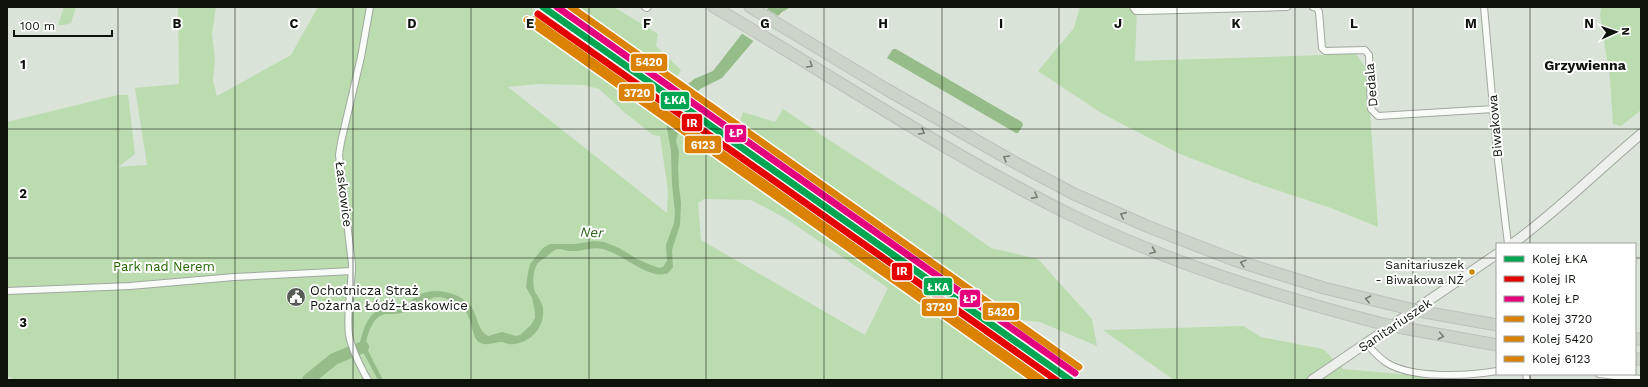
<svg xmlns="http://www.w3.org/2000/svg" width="1648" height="387" font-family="'Work Sans',sans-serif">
<rect width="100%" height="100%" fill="#dae3d7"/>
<path fill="#badcaf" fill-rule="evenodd" d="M 64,7 L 76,7 L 71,23 L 64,25 L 58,25 Z
M 178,7 L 216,7 L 212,34 L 215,60 L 213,81 L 217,96 L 291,55 L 318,7 L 530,7 L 671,105 L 1051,380 L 10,380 L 12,377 L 7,377 L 7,122 L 118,95 L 128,95 L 135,154 L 118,167 L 147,165 L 135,88 L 179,84 ZM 538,84 L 584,85 L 599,89 L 623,111 L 653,135 L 660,136 L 668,191 L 667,213 L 508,87 ZM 704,199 L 751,200 L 785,218 L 888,288 L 865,335 L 701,240 L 698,203 Z
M 552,7 L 614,7 L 658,34 L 656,46 L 681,70 L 671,89 Z
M 1080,7 L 1137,7 L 1135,61 L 1356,54 L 1367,69 L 1378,227 L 1331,208 L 1253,182 L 1180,154 L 1103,114 L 1038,71 L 1074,28 Z
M 1601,7 L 1641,7 L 1641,110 L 1621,126 L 1613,124 L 1610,79 L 1600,15 Z
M 783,109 L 829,140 L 936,209 L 991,248 L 1038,259 L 1092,319 L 1097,346 L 1040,322 L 1000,318 L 847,208 L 755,147 L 737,132 L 743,112 L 775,122 Z
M 1243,326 L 1261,337 L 1323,349 L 1343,369 L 1410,375 L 1437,380 L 1174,380 L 1103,330 Z"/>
<path fill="#95bc89" d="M 769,7 L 791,7 L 782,12 L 756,38 L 722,78 L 700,89 L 688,104 L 683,115 L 676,141 L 679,152 L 678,167 L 679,187 L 681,203 L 680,225 L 672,250 L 673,267 L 668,273 C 650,281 623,254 603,249 C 592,246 581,252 570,251 C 566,251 562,249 558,249 C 553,250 550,254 546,257 C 543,259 540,261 538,263 C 533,269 532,284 535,292 C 538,297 542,302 543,308 C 545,326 532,342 514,344 C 510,345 506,343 502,342 C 495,342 486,347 479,342 C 470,336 474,315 460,306 C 433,288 428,302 405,312 C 399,314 393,314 387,314 C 373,315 368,332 366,344 L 366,347 L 383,380 L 378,380 L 364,354 L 360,350 L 355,352 L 354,347 L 360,343 C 364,327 367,315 383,307 C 388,307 392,309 398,308 C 406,305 412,299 419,295 C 434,287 457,292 469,304 C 478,313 476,329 488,336 L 502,332 L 516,336 L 520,335 L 531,325 L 535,318 L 535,312 L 532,298 L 526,287 L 528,272 L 530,264 L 543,248 L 550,244 L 575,244 L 594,241 L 604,242 L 619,248 L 637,259 L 651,265 L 659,268 L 663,267 L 667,261 L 666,245 L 674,223 L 675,212 L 672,184 L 671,151 L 666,123 L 667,117 L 681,93 L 688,84 L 694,79 L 713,71 L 741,35 Z
M 893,49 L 896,49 L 1022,122 L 1023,125 L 1018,133 L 1016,133 L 887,58 Z"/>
<path fill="#dae3d7" d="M 765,8 L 780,17 L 755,42 L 741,33 Z
M 676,97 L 689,106 L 685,115 L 671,105 Z"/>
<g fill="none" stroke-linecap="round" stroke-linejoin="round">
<path stroke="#95bc89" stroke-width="12" d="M 308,380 L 334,359 L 363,347"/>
<defs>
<path id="street" d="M 645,7 L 647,8 L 648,7
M 1133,7 L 1136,11 L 1143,11 L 1287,7
M 1313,7 L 1317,8 L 1319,12 L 1322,48 L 1325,51 L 1365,50 L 1369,55 L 1371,109 L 1378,116 L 1494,109
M 1484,7 L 1497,152 L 1508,244
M 7,291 L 130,286 L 234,277 L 352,271
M 1367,344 C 1373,351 1379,358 1387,363 C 1413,379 1468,376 1497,371
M 1526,374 L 1527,380
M 1599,374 L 1641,379
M 368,380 C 360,366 352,350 349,335 C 346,311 352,287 352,264 L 339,155 L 341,142 L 361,57 L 370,7"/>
<path id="secondary" d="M 1512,244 C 1558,211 1598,170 1641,134
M 1312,380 L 1497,254"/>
<path id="highway" d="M 714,7 C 832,76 946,153 1069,214 C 1169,263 1276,296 1383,324
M 750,7 L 886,89 L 1012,161 L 1074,194 L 1149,227 L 1234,260 L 1324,288 L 1406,308
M 1424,312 L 1497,325
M 1403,328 L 1497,345
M 1635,339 L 1641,339
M 1635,359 L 1641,359"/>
</defs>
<use href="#street" stroke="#a1a89f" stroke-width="8"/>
<use href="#secondary" stroke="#a1a89f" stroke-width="11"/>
<use href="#highway" stroke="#bdc1bc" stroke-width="13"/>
<use href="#street" stroke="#f9fbf9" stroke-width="6"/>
<use href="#secondary" stroke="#ecefeb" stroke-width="9"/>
<use href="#highway" stroke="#ccd4c9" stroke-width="11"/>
<defs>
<path id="highway-bridge" d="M 1406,308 L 1424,312
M 1383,324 L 1403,328"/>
</defs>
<use href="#highway-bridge" stroke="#bdc1bc" stroke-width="13" stroke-linecap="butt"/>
<use href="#highway-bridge" stroke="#ccd4c9" stroke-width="11"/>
<defs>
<path id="rail-1" d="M 543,7 L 1070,380"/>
<path id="rail-2" d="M 538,14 L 1056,380"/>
<path id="rail-3" d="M 557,7 L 1075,373"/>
<path id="rail-4" d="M 534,20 L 1042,380"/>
<path id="rail-5" d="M 571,7 L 1079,367"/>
<path id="rail-6" d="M 527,20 L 1035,380"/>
</defs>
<use href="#rail-1" stroke="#fff" stroke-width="10"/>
<use href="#rail-2" stroke="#fff" stroke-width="10"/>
<use href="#rail-3" stroke="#fff" stroke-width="10"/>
<use href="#rail-4" stroke="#fff" stroke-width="10"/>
<use href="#rail-5" stroke="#fff" stroke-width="10"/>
<use href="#rail-6" stroke="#fff" stroke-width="10"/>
<use href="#rail-1" stroke="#00a651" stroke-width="7"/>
<use href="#rail-2" stroke="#e50000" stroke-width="7"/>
<use href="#rail-3" stroke="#e5007d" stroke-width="7"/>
<use href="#rail-4" stroke="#db8202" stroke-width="7"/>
<use href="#rail-5" stroke="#db8202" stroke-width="7"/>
<use href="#rail-6" stroke="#db8202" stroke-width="7"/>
</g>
<defs><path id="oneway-chevron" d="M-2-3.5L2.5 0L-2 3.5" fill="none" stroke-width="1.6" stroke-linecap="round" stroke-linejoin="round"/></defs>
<g stroke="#767e74">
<use href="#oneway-chevron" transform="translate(810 65) rotate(31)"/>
<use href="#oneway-chevron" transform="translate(922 132) rotate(31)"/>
<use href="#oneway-chevron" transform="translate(1006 158) rotate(-150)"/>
<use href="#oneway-chevron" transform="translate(1035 196) rotate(28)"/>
<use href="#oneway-chevron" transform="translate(1123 215) rotate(-156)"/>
<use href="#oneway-chevron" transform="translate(1153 251) rotate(22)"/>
<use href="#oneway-chevron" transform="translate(1243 263) rotate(-163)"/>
<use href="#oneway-chevron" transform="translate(1368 299) rotate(-167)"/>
<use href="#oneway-chevron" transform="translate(1441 336) rotate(11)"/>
</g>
<path fill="none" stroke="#0e140c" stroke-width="1" stroke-opacity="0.55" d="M 118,7 L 118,380M 235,7 L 235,380M 353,7 L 353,380M 471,7 L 471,380M 589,7 L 589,380M 706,7 L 706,380M 824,7 L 824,380M 942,7 L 942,380M 1059,7 L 1059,380M 1177,7 L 1177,380M 1295,7 L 1295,380M 1413,7 L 1413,380M 1530,7 L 1530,244M 7,129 L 1641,129M 7,258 L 1497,258M 1635,258 L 1641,258M 1530,374 L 1530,380"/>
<defs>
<symbol id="civic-disc" viewBox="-11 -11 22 22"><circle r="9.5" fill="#555c53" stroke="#fff"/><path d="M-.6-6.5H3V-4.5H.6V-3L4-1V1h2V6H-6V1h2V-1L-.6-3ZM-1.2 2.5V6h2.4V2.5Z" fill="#fff"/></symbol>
</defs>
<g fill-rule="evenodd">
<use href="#civic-disc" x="285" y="286" width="22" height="22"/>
</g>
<circle fill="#c88902" stroke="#fff" stroke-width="1.5" cx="1472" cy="272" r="3.5"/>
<g text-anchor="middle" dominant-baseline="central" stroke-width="4" stroke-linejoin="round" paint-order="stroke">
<g font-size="12" fill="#0e140c" stroke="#fff" text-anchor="end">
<text x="1464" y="265">Sanitariuszek<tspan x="1464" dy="15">- Biwakowa NŻ</tspan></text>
</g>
<g font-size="13" fill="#0e140c" stroke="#fff">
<text transform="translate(1371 85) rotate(-95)">Dedala</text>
<text transform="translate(1495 126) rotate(-95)">Biwakowa</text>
<text transform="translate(344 194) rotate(83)">Łaskowice</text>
<text transform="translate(1395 325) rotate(-34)">Sanitariuszek</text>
</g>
<g font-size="13" fill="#236701" stroke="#fff">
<text x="164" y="266">Park nad Nerem</text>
</g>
<g font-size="13" fill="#0e140c" stroke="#fff" text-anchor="start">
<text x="310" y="290">Ochotnicza Straż<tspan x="310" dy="15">Pożarna Łódź-Łaskowice</tspan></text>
</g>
<g font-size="14" font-weight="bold" fill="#0e140c" stroke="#fff">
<text x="1585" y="65">Grzywienna</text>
</g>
<g font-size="14" font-style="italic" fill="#2d601c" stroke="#fff">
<text transform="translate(592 232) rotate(3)">Ner</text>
</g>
</g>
<g font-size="13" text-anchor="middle" font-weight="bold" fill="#0e140c" stroke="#fff" stroke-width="4" stroke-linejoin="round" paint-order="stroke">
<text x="177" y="28">B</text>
<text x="294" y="28">C</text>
<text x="412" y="28">D</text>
<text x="530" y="28">E</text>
<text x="647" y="28">F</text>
<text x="765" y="28">G</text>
<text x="883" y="28">H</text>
<text x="1001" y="28">I</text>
<text x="1118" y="28">J</text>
<text x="1236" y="28">K</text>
<text x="1354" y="28">L</text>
<text x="1471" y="28">M</text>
<text x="1589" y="28">N</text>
<text x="23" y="69">1</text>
<text x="23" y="198">2</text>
<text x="23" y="327">3</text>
</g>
<g stroke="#fff" stroke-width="1.5">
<rect x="630" y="53" width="38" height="19" rx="4" fill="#db8202"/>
<rect x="618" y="83" width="37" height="19" rx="4" fill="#db8202"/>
<rect x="660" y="91" width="30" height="19" rx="4" fill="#00a651"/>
<rect x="681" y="113" width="22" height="19" rx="4" fill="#e50000"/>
<rect x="724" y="124" width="23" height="19" rx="4" fill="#e5007d"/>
<rect x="684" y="135" width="38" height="19" rx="4" fill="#db8202"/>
<rect x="891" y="262" width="22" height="19" rx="4" fill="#e50000"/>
<rect x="923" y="277" width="30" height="19" rx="4" fill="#00a651"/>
<rect x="959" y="289" width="22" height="19" rx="4" fill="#e5007d"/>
<rect x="921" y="298" width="37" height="19" rx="4" fill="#db8202"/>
<rect x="982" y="302" width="38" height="19" rx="4" fill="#db8202"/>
</g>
<g font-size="11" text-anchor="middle" font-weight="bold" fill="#fff">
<text x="649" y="66">5420</text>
<text x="637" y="97">3720</text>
<text x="675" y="104">ŁKA</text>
<text x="692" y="127">IR</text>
<text x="736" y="137">ŁP</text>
<text x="703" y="149">6123</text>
<text x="902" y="275">IR</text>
<text x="938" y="291">ŁKA</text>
<text x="970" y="303">ŁP</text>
<text x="939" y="311">3720</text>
<text x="1001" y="316">5420</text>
</g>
<rect width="1648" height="387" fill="none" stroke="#0e140c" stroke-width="16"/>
<rect x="1496" y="243" width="140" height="132" fill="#ffffff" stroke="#9fa19e"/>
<rect x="1504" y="256" width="20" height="6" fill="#00a651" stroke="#9fa19e"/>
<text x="1532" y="263" font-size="12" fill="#0e140c">Kolej ŁKA</text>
<rect x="1504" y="276" width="20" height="6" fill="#e50000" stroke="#9fa19e"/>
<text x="1532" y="283" font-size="12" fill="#0e140c">Kolej IR</text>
<rect x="1504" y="296" width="20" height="6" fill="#e5007d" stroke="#9fa19e"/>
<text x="1532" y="303" font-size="12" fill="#0e140c">Kolej ŁP</text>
<rect x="1504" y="316" width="20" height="6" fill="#db8202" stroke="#9fa19e"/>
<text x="1532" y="323" font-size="12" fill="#0e140c">Kolej 3720</text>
<rect x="1504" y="336" width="20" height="6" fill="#db8202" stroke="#9fa19e"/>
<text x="1532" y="343" font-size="12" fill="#0e140c">Kolej 5420</text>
<rect x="1504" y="356" width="20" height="6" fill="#db8202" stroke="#9fa19e"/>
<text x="1532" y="363" font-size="12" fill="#0e140c">Kolej 6123</text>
<g transform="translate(1616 32) rotate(87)" stroke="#ffffff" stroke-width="3" paint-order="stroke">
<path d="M0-3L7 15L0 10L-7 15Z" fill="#0e140c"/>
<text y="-6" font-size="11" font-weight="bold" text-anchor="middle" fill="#0e140c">N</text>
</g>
<path d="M14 30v6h98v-6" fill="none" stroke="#0e140c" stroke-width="2"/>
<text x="20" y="30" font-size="12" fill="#0e140c" stroke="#ffffff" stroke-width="3" paint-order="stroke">100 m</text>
</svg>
